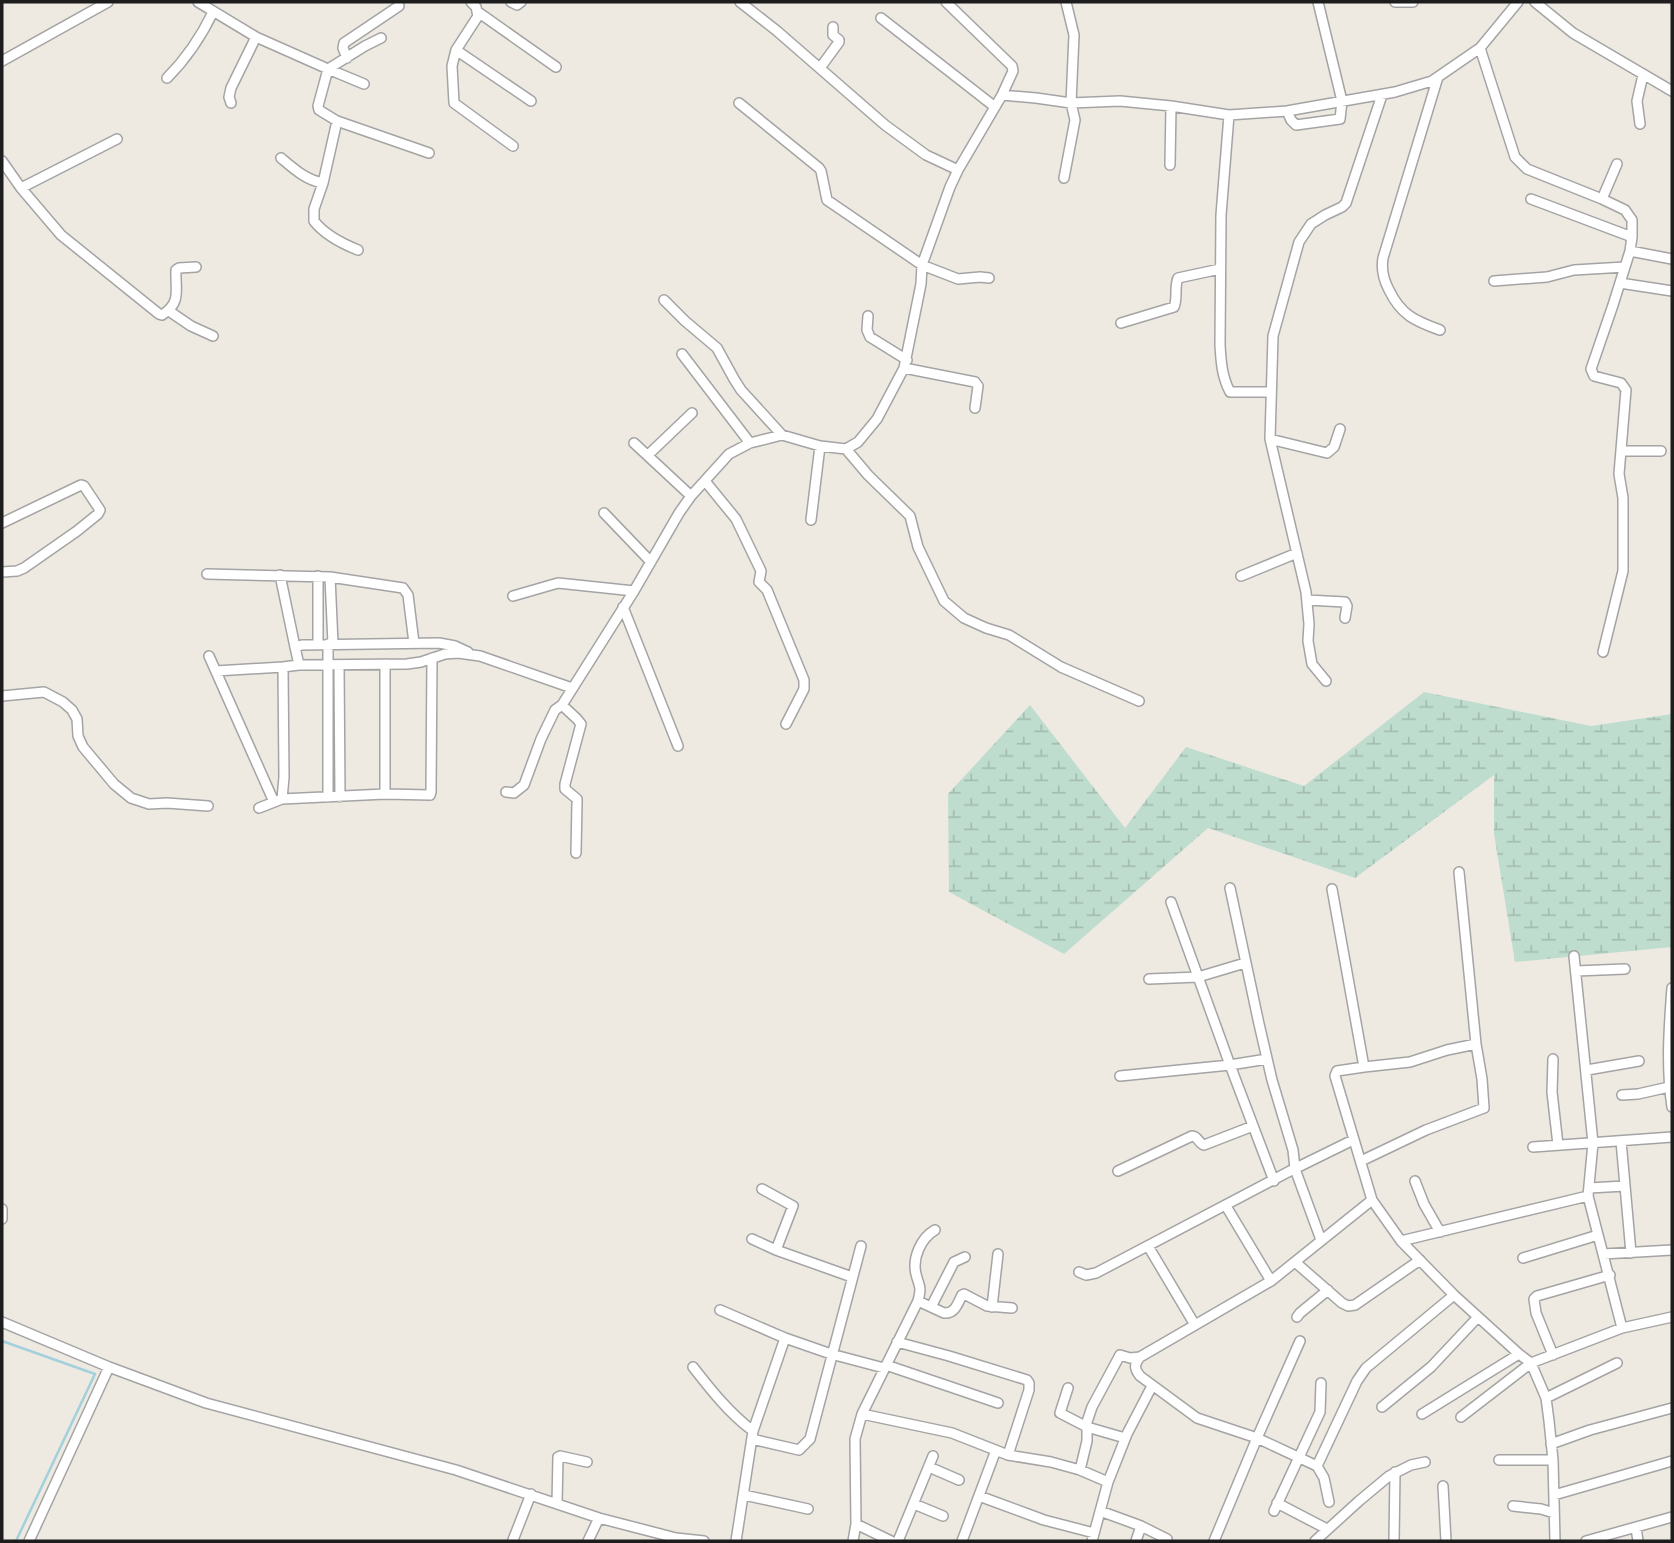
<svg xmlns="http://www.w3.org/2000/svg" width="1674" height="1543" font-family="'Public Sans',sans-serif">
<defs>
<pattern id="wetland-marsh" width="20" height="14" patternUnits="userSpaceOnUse" patternTransform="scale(1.75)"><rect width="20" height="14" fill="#bfddcf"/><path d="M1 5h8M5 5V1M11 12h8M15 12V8" fill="none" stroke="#a4bdb1"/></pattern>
</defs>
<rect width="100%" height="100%" fill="#eeeae2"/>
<path fill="url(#wetland-marsh)" d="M 1424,692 L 1591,726 L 1672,714 L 1672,947 L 1515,962 L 1494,834 L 1494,775 L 1355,878 L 1208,828 L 1064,954 L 949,892 L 948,794 L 1030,705 L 1125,828 L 1186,747 L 1304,786 Z"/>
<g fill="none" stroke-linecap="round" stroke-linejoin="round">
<path stroke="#a2d0dd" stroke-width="2.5" d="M 2,1341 L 95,1374 L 16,1541"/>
<defs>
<path id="minor" d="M 198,2 L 256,37 L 328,69 L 365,46 L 381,38
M 471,2 L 476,7 L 478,16 L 456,50 L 452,66 L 454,103 L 513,146
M 511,2 L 517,5 L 521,2
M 740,2 L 777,31 L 885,125 L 926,155 L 958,170
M 1395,2 L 1413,2
M 1535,2 L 1573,33 L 1672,91
M 478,12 L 556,67
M 881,18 L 995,107
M 1480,48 L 1515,157 L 1527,169 L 1602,199 L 1625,210 L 1632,220 L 1632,237 L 1630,251 L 1613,305 L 1591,369 L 1594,376 L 1621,383 L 1626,390 L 1619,474 L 1623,498 L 1623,571 L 1603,652
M 456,50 L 531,101
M 347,58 L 343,48 L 344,43 L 399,6
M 2,61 L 108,2
M 820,68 L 839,42 L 839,40 L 833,35 L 833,27
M 1438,77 L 1383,258 C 1381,270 1383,279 1389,290 C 1401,315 1415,321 1440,330
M 167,78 C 187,58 201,37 213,12
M 364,84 L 328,69 L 318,106 L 319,110 L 337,121 L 429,153
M 1002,95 L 1036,98 L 1071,103 L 1120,101 L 1171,106 L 1229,115 L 1287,111 L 1395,92 L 1432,81 L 1480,48 L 1518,2
M 231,103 L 229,97 L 231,88 L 256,37
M 739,103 L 819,168 L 821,171 L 827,200 L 922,265 L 958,279 L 980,277 L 989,278
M 1287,111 L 1291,120 L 1296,125 L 1340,119 L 1342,101 L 1318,2
M 1229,115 L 1221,215 L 1220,345 C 1221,362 1222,377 1230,392 L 1271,392
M 1640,124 L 1637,101 L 1643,75
M 281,158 C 294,169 306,180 323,183 L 337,121
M 2,161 L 21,188 L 61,235 L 159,314 L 162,315 C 182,303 175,289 176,270 L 179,268 L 196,267
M 1170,165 L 1171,106
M 1064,178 L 1075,120 L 1071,103 L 1074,35 L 1066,2
M 323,183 L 314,209 L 314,221 C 324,234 343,244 358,250
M 21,188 L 117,139
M 1531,199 L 1632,237
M 1602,199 L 1617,164
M 1630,251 L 1672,259
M 1494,281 L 1547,277 L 1574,270 L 1625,267
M 1620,283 L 1672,291
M 664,300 L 685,321 L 717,348 L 734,379 L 741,390 L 782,435
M 169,311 L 191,326 L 213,336
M 868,316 L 867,330 L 870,337 L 907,360
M 1121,323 L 1174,307 C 1178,298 1174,287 1178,278 L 1220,269
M 682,354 L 750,443
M 904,368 L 975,382 L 978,386 L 975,408
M 1270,439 L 1327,453 L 1334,447 L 1340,429
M 634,443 L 691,496
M 846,449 L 868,475 L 910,516 L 918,547 L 944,601 L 964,618 L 986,628 L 1009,635 L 1061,667 L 1139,701
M 1621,451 L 1661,451
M 648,455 L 692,413
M 705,481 L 736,519 L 761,571 L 759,582 L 767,590 L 804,680 L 804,689 L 786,724
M 604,513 L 651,562
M 811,520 L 820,446
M 2,523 L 81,485 L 84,486 L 100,510 L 98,514 L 77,531 L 24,568 L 17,571 L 2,572
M 207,574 L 330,577 L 403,588 L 408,595 L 414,643
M 280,575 L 295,647
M 318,576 L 318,644
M 1241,576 L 1297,553
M 330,577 L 333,644
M 513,596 L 558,583 L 634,591
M 1307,600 L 1345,602 L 1347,606 L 1345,618
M 623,607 L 678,746
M 209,656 L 274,802
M 385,664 L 385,794
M 299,665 L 295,647 L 302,645 L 439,643 L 455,646 L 468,652
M 339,665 L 340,797
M 216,671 L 283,667
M 1326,681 L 1312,664 L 1308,641 L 1309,624 L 1306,592 L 1270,439 L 1273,336 L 1299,242 L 1311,224 L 1325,215 L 1342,207 L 1346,203 L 1382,95
M 2,696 L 44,692 L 63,702 L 72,710 L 77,719 L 78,736 L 83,747 L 114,784 L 131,798 L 149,804 L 167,803 L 208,806
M 562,705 L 577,719 L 581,724 L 565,784 L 565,789 L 577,799 L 577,802 L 576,853
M 506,792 L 514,793 L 524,785 L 541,739 L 555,710 L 562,705 L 634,591 L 679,513 L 691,496 L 729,454 L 750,443 L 782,435 L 820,446 L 846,449 L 858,442 L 877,419 L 904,368 L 921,284 L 922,265 L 950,187 L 958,170 L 1002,95 L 1013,71 L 1012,66 L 946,2
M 328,797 L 328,644
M 282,799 L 385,794 L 430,795 L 431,792 L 432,658
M 259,808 L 282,799 L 284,777 L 283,667 L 299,665 L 407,664 L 421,662 L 445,654 L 458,653 L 480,656 L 572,688
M 1230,888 L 1259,1024 L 1272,1080 L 1293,1150 L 1295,1169 L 1321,1240
M 1332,889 L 1364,1067
M 1171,902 L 1230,1065 L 1274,1181
M 1574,956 L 1593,1143 L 1588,1196
M 1576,971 L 1625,969
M 1149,979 L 1198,977 L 1245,963
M 1672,988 C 1669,1027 1666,1067 1672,1107
M 1476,1044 L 1447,1050 L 1410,1062 L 1364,1067 L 1337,1071 L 1335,1076 L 1372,1200 L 1401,1241 L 1454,1295 L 1519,1354 L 1531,1363 L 1546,1398 L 1549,1421 L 1553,1460 L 1555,1541
M 1553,1059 L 1552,1092 L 1558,1145
M 1587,1070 L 1639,1061
M 1120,1076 L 1230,1065 L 1267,1059
M 1622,1095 L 1638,1094 L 1669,1087
M 1621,1141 L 1631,1253
M 1533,1147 L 1672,1137
M 1361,1161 L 1426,1130 L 1484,1108 L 1482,1079 L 1476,1044 L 1459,872
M 1118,1171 L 1192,1136 C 1198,1136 1199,1144 1204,1145 L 1253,1126
M 1415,1181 L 1424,1204 L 1440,1232
M 1589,1188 L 1625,1186
M 762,1189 L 793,1206 L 776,1250
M 1226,1206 L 1271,1281
M 2,1209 L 2,1219
M 752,1239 L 776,1250 L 852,1277
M 1401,1241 L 1588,1196 L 1622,1328
M 1148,1246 L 1195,1325
M 1603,1254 L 1672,1250
M 1523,1258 L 1598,1235
M 1295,1262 L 1342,1303 L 1348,1306 L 1355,1305 L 1420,1260
M 1079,1272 L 1086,1275 L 1096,1273 L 1290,1171 L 1353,1140
M 918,1301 L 944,1313 C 955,1314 958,1303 962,1295 L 964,1294 L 987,1306 L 1012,1308
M 931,1307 L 954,1262 L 965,1257
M 992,1307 L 998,1254
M 720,1310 L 785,1338 L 831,1354 L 884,1368
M 1297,1317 L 1300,1313 L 1328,1290
M 2,1322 L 109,1367 L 206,1403 L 456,1470 L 599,1518 L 676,1538 L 704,1541
M 897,1342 L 949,1356 L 1027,1380 L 1029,1383 L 1029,1390 L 1008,1455
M 1553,1355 L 1536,1313 L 1534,1299 L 1537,1296 L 1610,1275
M 1140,1357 C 1134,1365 1134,1368 1140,1376 L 1197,1418 L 1257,1438 L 1317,1466 L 1324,1478 L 1329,1502
M 886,1365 L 998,1403
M 693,1367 C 711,1390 729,1413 753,1431
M 1068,1388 L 1060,1413 L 1087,1427 L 1125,1438
M 1546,1398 L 1617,1363
M 1382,1407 L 1431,1367 L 1478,1317
M 862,1414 L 952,1433 L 1008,1455 L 1051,1462 L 1080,1470 L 1108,1482
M 1422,1414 L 1519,1354
M 1461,1417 L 1531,1363 L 1622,1328 L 1672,1317
M 752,1439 L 799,1450 L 810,1439 L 861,1246
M 1551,1444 L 1590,1430 L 1672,1408
M 1499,1460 L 1553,1460
M 1317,1466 L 1357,1381 L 1366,1368 L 1454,1295
M 929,1467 L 959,1480
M 1080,1470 L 1087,1441 L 1087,1422 L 1092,1407 L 1120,1355 L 1130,1358 L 1140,1357 L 1271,1281 L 1372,1200
M 1443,1486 L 1446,1541
M 744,1495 L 808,1509
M 1554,1495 L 1672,1461
M 979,1496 L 1044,1520 L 1094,1533
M 557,1503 L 558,1457 L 560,1456 L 587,1462
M 1277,1503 L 1327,1529
M 914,1504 L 943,1516
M 1513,1506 L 1541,1509 L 1554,1513
M 1100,1511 L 1141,1526 L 1136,1541
M 1274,1511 L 1320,1412 L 1321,1383
M 856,1524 L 891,1541
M 1141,1526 L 1167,1539
M 1636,1528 L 1638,1541
M 513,1540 L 531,1494
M 29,1541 L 109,1367
M 588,1541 L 599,1518
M 736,1541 L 753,1431 L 785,1338
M 853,1541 L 856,1524 L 855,1439 L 862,1414 L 918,1301 C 922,1285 919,1287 916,1274 C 912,1258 921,1238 935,1230
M 898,1541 L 933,1456
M 962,1541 L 996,1450
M 1092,1541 L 1108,1482 L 1127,1434 L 1152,1386
M 1214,1541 L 1257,1438 L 1300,1341
M 1315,1541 L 1359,1501 L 1389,1476 L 1411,1465 L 1425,1462
M 1394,1541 L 1395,1472
M 1586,1541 L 1672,1517"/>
</defs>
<use href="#minor" stroke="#a4a4a4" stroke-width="12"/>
<use href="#minor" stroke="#fff" stroke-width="9"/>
</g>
<rect width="1674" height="1543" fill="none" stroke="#1d1d1d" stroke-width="7"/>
</svg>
